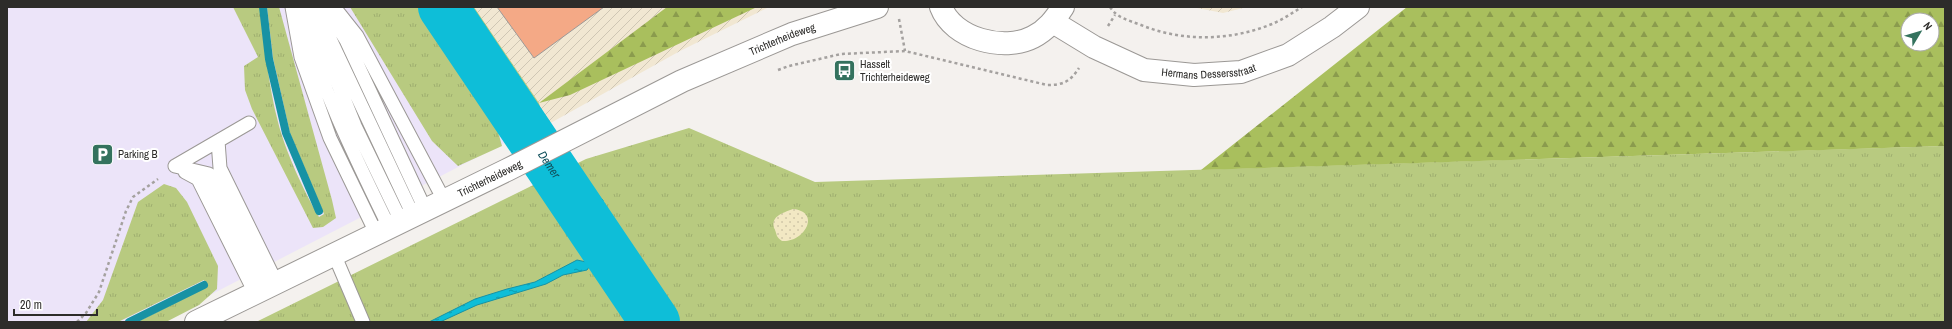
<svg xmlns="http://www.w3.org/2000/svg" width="1952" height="329" font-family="'Archivo Narrow',sans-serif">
<defs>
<pattern id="industrial-furrows" width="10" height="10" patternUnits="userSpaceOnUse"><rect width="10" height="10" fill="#f1e7d2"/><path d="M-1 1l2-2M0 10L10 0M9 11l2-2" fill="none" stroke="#cfc6b4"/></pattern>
<pattern id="grass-tufts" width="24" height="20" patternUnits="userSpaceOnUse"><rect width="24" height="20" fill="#b8ca80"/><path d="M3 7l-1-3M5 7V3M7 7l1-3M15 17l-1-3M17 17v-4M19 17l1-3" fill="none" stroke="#9eae6f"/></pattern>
<pattern id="forest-firs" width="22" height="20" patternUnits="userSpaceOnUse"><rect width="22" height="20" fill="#a9bf5d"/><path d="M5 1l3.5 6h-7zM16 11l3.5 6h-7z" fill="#8a9b4d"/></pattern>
<pattern id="sand-dots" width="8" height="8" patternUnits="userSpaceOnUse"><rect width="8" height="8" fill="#f2e8c3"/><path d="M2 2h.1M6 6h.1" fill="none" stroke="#d0c7a8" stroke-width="1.8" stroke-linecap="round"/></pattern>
<pattern id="water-ripples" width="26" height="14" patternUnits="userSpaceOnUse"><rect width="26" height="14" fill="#0ebed8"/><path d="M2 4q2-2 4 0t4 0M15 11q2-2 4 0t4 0" fill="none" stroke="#0e9baf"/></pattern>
</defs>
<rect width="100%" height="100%" fill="#f4f1ee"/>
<path fill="#ece4f9" d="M 7,7 L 429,7 L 518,136 L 158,322 L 7,322 Z"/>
<path fill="url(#industrial-furrows)" d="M 468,7 L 769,7 L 680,51 L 547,125 Z
M 1192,7 L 1247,7 L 1223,13 Z"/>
<path fill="url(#grass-tufts)" d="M 233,7 L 260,7 C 265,45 268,84 278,122 C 285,150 304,192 319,217 L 324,214 L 290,133 L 273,58 L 267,7 L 279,7 L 332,200 L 336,218 L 323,227 L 313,228 L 252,109 L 245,90 L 244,66 L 258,57 Z
M 350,7 L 424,7 L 491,106 L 502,146 L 458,166 L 432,141 Z
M 454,7 L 474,7 L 539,103 L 545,124 L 512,92 Z
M 689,128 L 815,182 L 1945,146 L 1945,322 L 256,322 L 586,159 Z
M 164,184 L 176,188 L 187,202 L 218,266 L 217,289 L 199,305 L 166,322 L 137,322 L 207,287 L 204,280 L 118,322 L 86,322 L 103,300 L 138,202 Z"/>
<path fill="url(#forest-firs)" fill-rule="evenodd" d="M 667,7 L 757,7 L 570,95 L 539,103 Z
M 1407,7 L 1945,7 L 1945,146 L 1201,170 ZM 1908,20 L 1932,20 L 1932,44 L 1908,44 Z"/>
<path fill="url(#sand-dots)" d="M 793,209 C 822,212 804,243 782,241 C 776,237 777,235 775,230 C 769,217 782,213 793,209 Z"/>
<path fill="url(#water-ripples)" stroke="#1792a4" d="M 585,184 L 603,200 C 602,218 604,241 618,255 C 623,259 633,257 638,262 C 654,280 666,301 677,322 L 629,322 L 591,264 L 587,270 L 563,275 L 546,284 L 477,305 L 440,322 L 429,322 L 475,299 L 507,289 L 535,282 L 577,260 L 591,263 L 545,197 Z"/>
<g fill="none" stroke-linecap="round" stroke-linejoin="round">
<path stroke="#1792a4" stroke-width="8" d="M 263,7 L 269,59 L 286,133 L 319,211
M 129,322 L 204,285"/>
<path stroke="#0ebed8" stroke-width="50" id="s1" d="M 443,7 L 655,322"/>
</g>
<path fill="#f4a986" stroke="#9d9997" d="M 497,7 L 604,7 L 534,58 Z"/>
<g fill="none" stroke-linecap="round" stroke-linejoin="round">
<defs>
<path id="service" d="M 292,7 L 301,57 L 330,138 L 376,233
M 307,7 L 355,126 L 401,221
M 315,7 L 413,215
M 325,7 L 346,40 L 425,209
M 334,7 L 357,36 L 444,200
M 300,13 C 321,88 355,157 389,227
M 218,141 L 220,168 L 276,282
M 175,166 L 209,174 L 266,288
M 175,166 L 249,123
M 185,172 L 198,179 L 255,293
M 334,254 L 363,322"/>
<g id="minor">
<path d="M 941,7 C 953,39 1004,52 1033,37 C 1047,30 1055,19 1063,7"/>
<path id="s2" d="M 1053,22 L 1094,47 L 1144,70 L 1194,75 L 1241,72 L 1288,55 L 1332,27 L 1358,7"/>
<path id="s3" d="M 196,322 L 507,170 L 682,81 L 792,34 L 877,7"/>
</g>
</defs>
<use href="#service" stroke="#9b9895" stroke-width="15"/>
<use href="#minor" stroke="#9b9895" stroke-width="24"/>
<path stroke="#a4a19f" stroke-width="2.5" stroke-dasharray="3 3" stroke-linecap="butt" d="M 1110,7 C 1117,18 1128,20 1141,25 C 1183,42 1230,41 1272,24 C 1282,20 1292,13 1302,7
M 899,19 L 905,51
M 1108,26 L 1115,15
M 778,70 L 789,66 L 841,54 L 905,51 L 1047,85 C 1063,85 1070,82 1079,68
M 77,322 L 86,313 L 99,292 L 126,211 L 133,197 L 158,179"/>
<use href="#service" stroke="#fff" stroke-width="13"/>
<use href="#minor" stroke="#fff" stroke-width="22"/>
</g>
<defs>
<symbol id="bus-square" viewBox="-11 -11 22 22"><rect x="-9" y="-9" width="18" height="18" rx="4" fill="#34725e" stroke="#fff"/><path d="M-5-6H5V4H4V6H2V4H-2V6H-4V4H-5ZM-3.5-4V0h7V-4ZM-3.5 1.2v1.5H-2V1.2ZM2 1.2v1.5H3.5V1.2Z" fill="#fff"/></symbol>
<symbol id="parking-square" viewBox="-11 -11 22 22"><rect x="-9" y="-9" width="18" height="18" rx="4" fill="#34725e" stroke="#fff"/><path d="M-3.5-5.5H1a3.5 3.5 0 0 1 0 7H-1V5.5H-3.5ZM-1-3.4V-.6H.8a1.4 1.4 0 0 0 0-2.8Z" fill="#fff"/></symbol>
</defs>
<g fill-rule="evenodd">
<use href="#bus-square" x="832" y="58" width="25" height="25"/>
<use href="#parking-square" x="90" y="142" width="25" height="25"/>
</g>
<g text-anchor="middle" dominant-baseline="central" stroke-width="4" stroke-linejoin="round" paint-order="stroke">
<g font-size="11" fill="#2d2c2a" stroke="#fff">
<text stroke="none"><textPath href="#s3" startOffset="651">Trichterheideweg</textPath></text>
<text stroke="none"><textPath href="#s2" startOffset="168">Hermans Dessersstraat</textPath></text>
<text stroke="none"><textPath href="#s3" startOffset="327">Trichterheideweg</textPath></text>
</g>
<g font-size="11" fill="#2d2c2a" stroke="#fff" text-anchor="start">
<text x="860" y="64">Hasselt<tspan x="860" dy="13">Trichterheideweg</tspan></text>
<text x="118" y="154">Parking B</text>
</g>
<g font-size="12" font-style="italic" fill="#104f5b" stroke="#fff">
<text stroke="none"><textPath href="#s1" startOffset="190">Demer</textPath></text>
</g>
</g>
<rect width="1952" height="329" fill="none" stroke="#2d2c2a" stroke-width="16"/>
<g transform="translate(1920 32) rotate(52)"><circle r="19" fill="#ffffff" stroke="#ababaa"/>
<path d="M0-3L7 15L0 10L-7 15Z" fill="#34725e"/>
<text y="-6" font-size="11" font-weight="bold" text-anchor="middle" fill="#2d2c2a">N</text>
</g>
<path d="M14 309v6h83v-6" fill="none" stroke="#2d2c2a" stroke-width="2"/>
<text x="20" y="309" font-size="12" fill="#2d2c2a" stroke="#ffffff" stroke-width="3" paint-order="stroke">20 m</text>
</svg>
